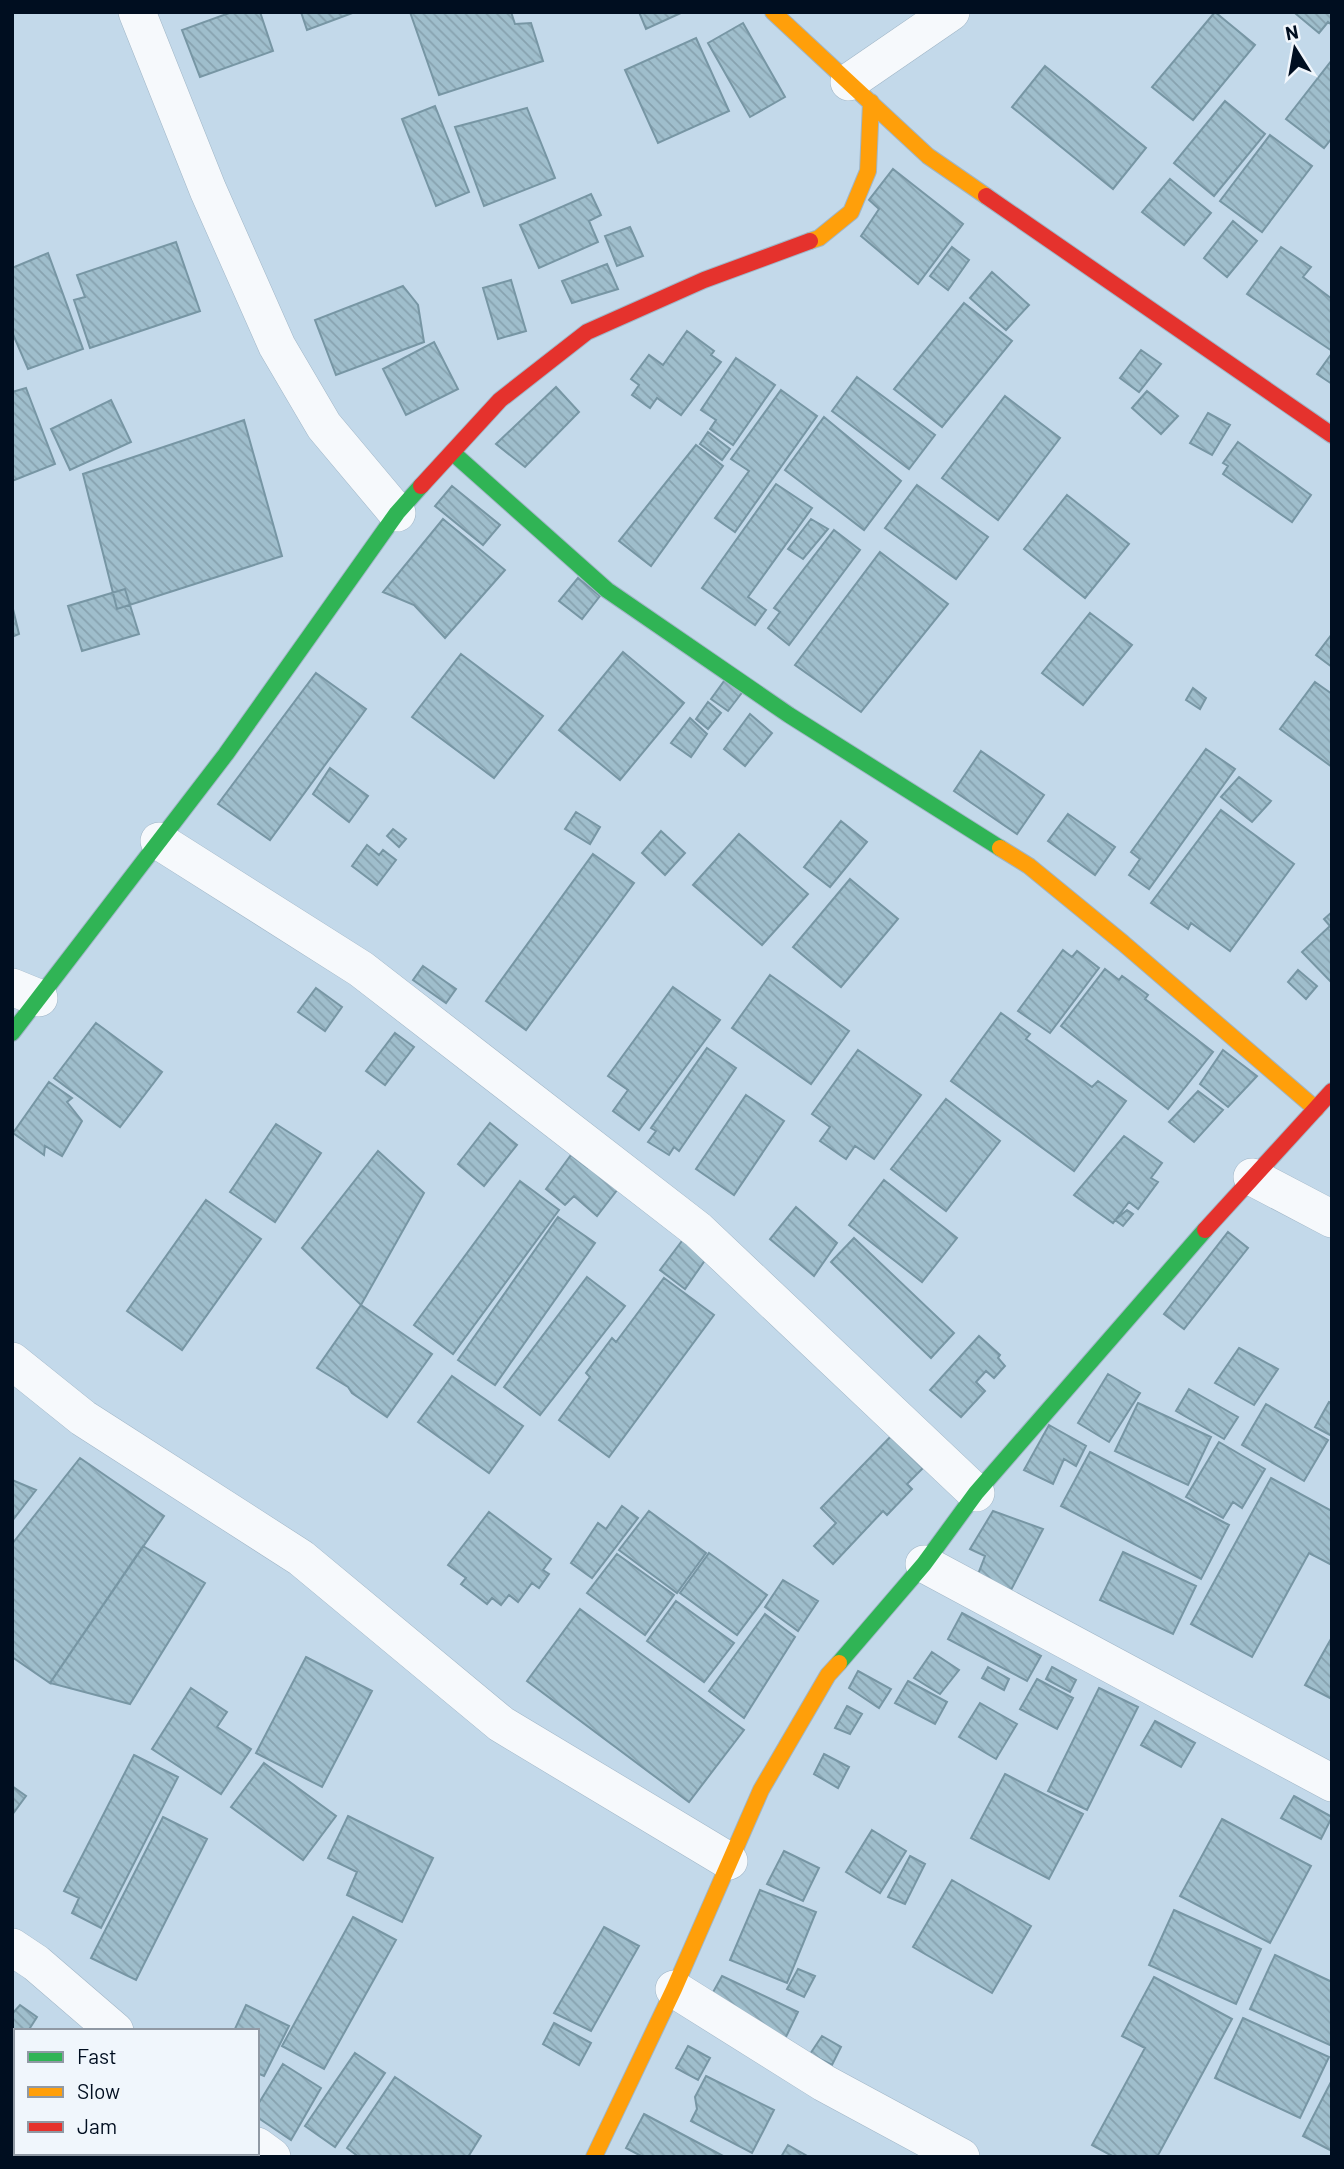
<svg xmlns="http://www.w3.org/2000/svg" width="1344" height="2169" font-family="Barlow,sans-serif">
<defs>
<pattern id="building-back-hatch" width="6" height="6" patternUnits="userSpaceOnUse" patternTransform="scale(1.75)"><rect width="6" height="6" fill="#9fbecc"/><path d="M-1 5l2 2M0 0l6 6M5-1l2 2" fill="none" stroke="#87a2af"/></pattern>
</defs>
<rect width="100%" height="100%" fill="#c3d9ea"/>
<path fill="url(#building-back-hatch)" stroke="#7796a4" stroke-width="2" d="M 232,12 L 260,12 L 273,51 L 200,77 L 182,30 Z
M 301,12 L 355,12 L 307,30 Z
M 410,12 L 511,12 L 515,24 L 531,23 L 543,61 L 439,95 Z
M 639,12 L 683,12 L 646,29 Z
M 1215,12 L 1255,45 L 1193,120 L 1152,87 Z
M 1298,12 L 1332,12 L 1332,25 L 1328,22 L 1319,33 L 1296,14 Z
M 743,23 L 785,97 L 750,117 L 708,43 Z
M 696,38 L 729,111 L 658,143 L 625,70 Z
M 1332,60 L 1332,138 L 1324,148 L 1286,119 Z
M 1045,66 L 1146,148 L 1113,189 L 1012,107 Z
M 1225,101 L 1265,134 L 1214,196 L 1174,163 Z
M 435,106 L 469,192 L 436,206 L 402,119 Z
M 527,108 L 555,178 L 484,206 L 455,127 Z
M 1270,135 L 1312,166 L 1262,232 L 1220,201 Z
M 893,169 L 963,224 L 918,284 L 861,236 L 879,209 L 869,200 Z
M 1170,179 L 1211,213 L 1184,245 L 1142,212 Z
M 591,194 L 601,215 L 589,221 L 598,242 L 539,268 L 520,225 Z
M 1233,221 L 1257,241 L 1227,277 L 1204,258 Z
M 630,227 L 643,256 L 617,266 L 605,236 Z
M 176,242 L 200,311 L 90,348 L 74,300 L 85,297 L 77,275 Z
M 952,247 L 969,260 L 948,290 L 930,276 Z
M 1281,247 L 1311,267 L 1303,277 L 1332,299 L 1332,351 L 1247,294 Z
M 48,253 L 83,349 L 28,369 L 12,332 L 12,268 Z
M 607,264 L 618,289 L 572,303 L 562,281 Z
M 992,272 L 1029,305 L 1006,330 L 970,298 Z
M 511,280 L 526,331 L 498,339 L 483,288 Z
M 403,286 L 418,305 L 424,342 L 336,375 L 315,320 Z
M 964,303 L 1012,341 L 942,427 L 894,389 Z
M 687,331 L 714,351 L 711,355 L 721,362 L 681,415 L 657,398 L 650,408 L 632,395 L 639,385 L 631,379 L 649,355 L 663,365 Z
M 434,342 L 458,389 L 406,415 L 383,369 Z
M 1141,350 L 1161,364 L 1139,392 L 1120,378 Z
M 1332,353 L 1332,384 L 1317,374 Z
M 736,358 L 775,385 L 733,445 L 710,429 L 716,420 L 701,410 Z
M 857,377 L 935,435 L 909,469 L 832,411 Z
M 556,387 L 579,412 L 525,467 L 496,444 Z
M 26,388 L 55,464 L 12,481 L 12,392 Z
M 781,390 L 817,416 L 735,532 L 715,518 L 749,471 L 731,459 Z
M 1147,391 L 1178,416 L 1161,434 L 1132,408 Z
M 1005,396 L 1060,438 L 998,520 L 942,478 Z
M 111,400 L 131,442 L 70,470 L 51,429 Z
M 1208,413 L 1230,425 L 1212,455 L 1190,443 Z
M 824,417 L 901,481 L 864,530 L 785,470 Z
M 244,420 L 282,556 L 117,609 L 83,474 Z
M 708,432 L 730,449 L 722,460 L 700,444 Z
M 1238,442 L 1311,495 L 1292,522 L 1223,474 L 1228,466 L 1223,463 Z
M 696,445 L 723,466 L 651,566 L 619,541 Z
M 776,484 L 812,508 L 748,597 L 766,610 L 755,625 L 702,588 Z
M 917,485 L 988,537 L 956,579 L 885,528 Z
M 452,486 L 500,525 L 483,545 L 435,506 Z
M 1067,495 L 1129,544 L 1085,598 L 1024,549 Z
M 443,519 L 505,570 L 445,638 L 414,605 L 383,592 Z
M 811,519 L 828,529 L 803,559 L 788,549 Z
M 834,530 L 860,550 L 789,645 L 768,628 L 780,612 L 774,608 Z
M 880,552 L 948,604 L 861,712 L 795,665 Z
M 578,578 L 600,596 L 582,619 L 559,601 Z
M 125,589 L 139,634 L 82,651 L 68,606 Z
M 12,605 L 19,634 L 12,637 Z
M 1090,613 L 1132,645 L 1083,705 L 1042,673 Z
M 1332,634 L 1332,667 L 1316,655 Z
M 623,652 L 684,703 L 620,780 L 559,730 Z
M 461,654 L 543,716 L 494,778 L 412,717 Z
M 316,673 L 366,709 L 270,840 L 218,804 Z
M 727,677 L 744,690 L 728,711 L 711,699 Z
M 1315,682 L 1332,694 L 1332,767 L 1280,729 Z
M 1193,688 L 1206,698 L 1200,709 L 1186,700 Z
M 708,702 L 721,713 L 708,729 L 696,719 Z
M 750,714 L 772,733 L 745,766 L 724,749 Z
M 690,718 L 707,734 L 691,757 L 671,743 Z
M 1206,749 L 1235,769 L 1149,889 L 1129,875 L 1140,859 L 1131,852 Z
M 981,751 L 1044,795 L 1017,834 L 954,791 Z
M 330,768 L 368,796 L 349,822 L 313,794 Z
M 1239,777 L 1271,801 L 1252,822 L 1221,797 Z
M 1221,810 L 1294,864 L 1230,951 L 1191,923 L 1188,929 L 1151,903 Z
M 576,812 L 600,827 L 590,844 L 565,829 Z
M 1068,814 L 1115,847 L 1095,875 L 1048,841 Z
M 841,821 L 867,842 L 830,887 L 804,867 Z
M 393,829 L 406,839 L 399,847 L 387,836 Z
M 661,831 L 685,853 L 665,875 L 642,853 Z
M 739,834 L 808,894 L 762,945 L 693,885 Z
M 367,845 L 379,855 L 383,850 L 396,860 L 377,885 L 352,866 Z
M 593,854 L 634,883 L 526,1030 L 486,1001 Z
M 850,879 L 898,919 L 841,987 L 793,947 Z
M 1332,912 L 1332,983 L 1302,952 L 1330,926 L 1324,919 Z
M 1063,950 L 1072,957 L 1077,951 L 1099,968 L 1050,1033 L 1018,1011 Z
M 423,966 L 456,989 L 446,1003 L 413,980 Z
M 1105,969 L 1119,980 L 1122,976 L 1148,995 L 1145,999 L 1213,1052 L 1168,1109 L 1061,1026 Z
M 1298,970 L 1317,986 L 1306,999 L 1288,982 Z
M 770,975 L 849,1031 L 811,1084 L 732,1028 Z
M 673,987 L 720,1020 L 639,1130 L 613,1111 L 628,1090 L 608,1076 Z
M 316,988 L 342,1007 L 325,1031 L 298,1012 Z
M 1001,1013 L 1030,1034 L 1026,1039 L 1092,1087 L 1098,1081 L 1126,1101 L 1074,1171 L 951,1081 Z
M 96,1023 L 162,1072 L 120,1127 L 54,1078 Z
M 395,1033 L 414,1047 L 385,1085 L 366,1071 Z
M 707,1048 L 736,1068 L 679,1151 L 674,1147 L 669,1155 L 648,1142 L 656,1131 L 651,1128 Z
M 858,1050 L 921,1095 L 874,1159 L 855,1146 L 846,1159 L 820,1141 L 830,1127 L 812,1114 Z
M 1223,1050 L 1257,1076 L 1228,1107 L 1200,1084 Z
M 49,1082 L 72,1098 L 67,1102 L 82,1121 L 62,1156 L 45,1146 L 44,1155 L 13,1133 Z
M 1198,1091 L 1223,1110 L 1194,1142 L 1169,1122 Z
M 746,1095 L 784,1121 L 734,1195 L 696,1169 Z
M 946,1099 L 1000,1141 L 946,1211 L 891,1169 Z
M 490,1123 L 517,1145 L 484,1186 L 458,1164 Z
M 276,1124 L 321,1153 L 275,1222 L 230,1192 Z
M 1124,1136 L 1162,1163 L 1151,1178 L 1158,1182 L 1138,1209 L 1129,1202 L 1113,1223 L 1074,1195 Z
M 378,1151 L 424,1193 L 361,1305 L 302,1248 Z
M 571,1155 L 588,1168 L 592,1163 L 621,1185 L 597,1216 L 574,1196 L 565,1205 L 546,1189 Z
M 884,1180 L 957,1238 L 922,1282 L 849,1225 Z
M 520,1181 L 559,1210 L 453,1354 L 414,1325 Z
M 206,1200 L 261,1239 L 182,1350 L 127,1311 Z
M 796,1207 L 837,1243 L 814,1276 L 770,1239 Z
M 1127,1210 L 1133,1214 L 1123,1226 L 1115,1220 Z
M 558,1217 L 595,1243 L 495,1385 L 458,1360 Z
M 1228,1232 L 1248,1248 L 1184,1329 L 1164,1314 Z
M 685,1237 L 708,1256 L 685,1289 L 660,1270 Z
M 854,1238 L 954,1333 L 931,1358 L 831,1262 Z
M 587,1277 L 625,1306 L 540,1415 L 504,1387 Z
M 664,1278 L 714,1315 L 609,1457 L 559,1420 L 590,1377 L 586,1373 L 612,1338 L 616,1342 Z
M 361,1305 L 432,1354 L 387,1417 L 352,1393 L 348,1387 L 317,1368 Z
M 979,1336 L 1000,1355 L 998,1358 L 1005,1366 L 994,1378 L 986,1371 L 976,1382 L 985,1391 L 961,1417 L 930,1390 Z
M 1239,1348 L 1278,1369 L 1254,1405 L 1215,1383 Z
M 1108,1374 L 1140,1393 L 1109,1442 L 1078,1423 Z
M 452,1376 L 523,1426 L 489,1473 L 418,1422 Z
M 1189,1389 L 1238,1417 L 1224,1439 L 1176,1411 Z
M 1329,1402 L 1332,1403 L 1332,1436 L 1315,1427 Z
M 1138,1403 L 1211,1437 L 1188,1485 L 1115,1451 Z
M 1266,1404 L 1328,1440 L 1304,1481 L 1242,1445 Z
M 1049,1425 L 1086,1446 L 1076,1466 L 1064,1459 L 1053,1484 L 1024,1470 Z
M 897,1430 L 930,1461 L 907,1484 L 912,1489 L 887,1515 L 883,1511 L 833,1564 L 814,1546 L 836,1523 L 821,1508 Z
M 1219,1442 L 1265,1469 L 1242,1508 L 1233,1502 L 1223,1518 L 1186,1497 Z
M 1090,1452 L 1229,1525 L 1201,1579 L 1061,1506 Z
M 80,1458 L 164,1516 L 50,1683 L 12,1657 L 12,1544 Z
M 1271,1478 L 1332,1511 L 1332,1565 L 1309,1553 L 1252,1657 L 1191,1624 Z
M 12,1480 L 36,1490 L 12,1521 Z
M 622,1506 L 638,1518 L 592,1578 L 571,1563 L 598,1523 L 606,1529 Z
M 649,1511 L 706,1553 L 677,1593 L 619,1550 Z
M 993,1511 L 1043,1529 L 1011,1590 L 977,1577 L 985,1556 L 970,1549 Z
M 489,1512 L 551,1559 L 543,1570 L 549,1574 L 539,1588 L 532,1583 L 518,1602 L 509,1595 L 501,1605 L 492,1598 L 487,1604 L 461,1584 L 466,1578 L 448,1565 Z
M 143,1546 L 205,1583 L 130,1704 L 50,1683 Z
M 1123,1552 L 1196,1586 L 1173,1634 L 1100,1600 Z
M 709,1553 L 767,1595 L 737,1635 L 680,1593 Z
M 617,1554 L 674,1595 L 645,1635 L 587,1593 Z
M 783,1580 L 818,1601 L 798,1631 L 765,1607 Z
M 676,1601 L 734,1643 L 704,1682 L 647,1641 Z
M 580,1609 L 744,1730 L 689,1802 L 527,1681 Z
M 962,1613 L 1041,1656 L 1027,1681 L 948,1639 Z
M 765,1614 L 795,1637 L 744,1718 L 709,1691 Z
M 1332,1637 L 1332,1699 L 1305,1685 Z
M 932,1652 L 959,1670 L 940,1694 L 914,1678 Z
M 306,1657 L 372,1691 L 322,1787 L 256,1753 Z
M 988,1667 L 1009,1679 L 1004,1690 L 982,1678 Z
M 1052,1667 L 1076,1680 L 1070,1692 L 1046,1679 Z
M 858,1671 L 891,1689 L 879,1708 L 849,1688 Z
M 1037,1679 L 1073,1698 L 1057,1729 L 1020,1709 Z
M 908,1681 L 947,1702 L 935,1724 L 895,1703 Z
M 191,1688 L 227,1712 L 217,1727 L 251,1749 L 221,1794 L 152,1749 Z
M 1099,1688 L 1138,1707 L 1087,1810 L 1048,1791 Z
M 980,1703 L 1017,1724 L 996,1759 L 959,1737 Z
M 847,1706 L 862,1714 L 850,1734 L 835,1728 Z
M 1155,1721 L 1195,1743 L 1181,1767 L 1141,1745 Z
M 824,1754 L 849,1767 L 838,1788 L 814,1774 Z
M 134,1755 L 178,1777 L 101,1928 L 72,1913 L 79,1898 L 64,1891 Z
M 264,1763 L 336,1816 L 303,1860 L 231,1807 Z
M 1005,1774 L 1083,1814 L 1049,1879 L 971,1838 Z
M 12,1786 L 26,1796 L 12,1815 Z
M 1294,1796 L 1332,1817 L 1321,1839 L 1281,1818 Z
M 348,1816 L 433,1858 L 402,1922 L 347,1895 L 357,1872 L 328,1858 Z
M 163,1817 L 207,1839 L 136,1980 L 91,1958 Z
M 1222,1819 L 1311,1866 L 1270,1943 L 1180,1896 Z
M 872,1830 L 906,1851 L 880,1893 L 846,1872 Z
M 784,1851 L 819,1868 L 803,1901 L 767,1884 Z
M 910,1856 L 925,1864 L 905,1904 L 888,1897 Z
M 952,1880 L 1031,1926 L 992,1993 L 913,1947 Z
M 760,1890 L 816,1912 L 787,1983 L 730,1960 Z
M 1174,1910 L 1261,1949 L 1236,2004 L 1149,1965 Z
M 353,1917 L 396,1940 L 324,2069 L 282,2046 Z
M 604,1927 L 639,1946 L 591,2031 L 554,2013 Z
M 1275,1955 L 1332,1982 L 1332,2046 L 1250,2009 Z
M 798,1969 L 815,1976 L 804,1997 L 787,1989 Z
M 722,1976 L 798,2012 L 784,2041 L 707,2003 Z
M 1154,1977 L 1232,2019 L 1157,2157 L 1114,2157 L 1092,2145 L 1145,2048 L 1122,2036 Z
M 20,2005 L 37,2017 L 28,2031 L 17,2031 L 12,2028 L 12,2014 Z
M 246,2005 L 289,2026 L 264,2076 L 257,2073 L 257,2031 L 234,2031 Z
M 1243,2018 L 1329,2057 L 1300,2118 L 1215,2078 Z
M 554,2023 L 591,2043 L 579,2065 L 543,2044 Z
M 822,2036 L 841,2047 L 832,2065 L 810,2054 Z
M 688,2046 L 710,2058 L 698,2080 L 676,2068 Z
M 355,2053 L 385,2073 L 335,2147 L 305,2126 Z
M 283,2064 L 321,2088 L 291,2140 L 257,2117 L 257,2106 Z
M 706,2076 L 774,2110 L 752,2153 L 691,2121 L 697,2109 L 695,2097 Z
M 395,2077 L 481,2136 L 468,2157 L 359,2157 L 347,2148 Z
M 1332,2080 L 1332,2151 L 1303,2136 Z
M 16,2112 L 16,2153 L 54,2153 L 51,2157 L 18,2157 L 12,2152 L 12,2117 Z
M 644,2114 L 725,2157 L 643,2157 L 626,2148 Z
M 788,2145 L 809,2157 L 781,2157 Z
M 65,2153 L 97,2153 L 102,2157 L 63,2157 Z"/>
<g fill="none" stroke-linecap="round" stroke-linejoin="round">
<defs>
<path id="street" d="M 137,12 L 208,190 L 277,346 L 324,426 L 397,513
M 849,82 L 951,12
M 159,841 L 361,969 L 698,1230 L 976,1493
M 12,987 L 39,998
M 1252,1177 L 1332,1219
M 12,1361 L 83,1418 L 301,1558 L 501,1724 L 729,1861
M 924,1564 L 1332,1783
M 12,1947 L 36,1963 L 115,2031
M 674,1989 L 824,2083 L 961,2157
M 257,2146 L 272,2157"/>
<path id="fast" d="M 453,453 L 607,590 L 789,715 L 1000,848
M 12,1033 L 226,754 L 397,513 L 421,486
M 839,1663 L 924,1564 L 976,1493 L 1205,1230"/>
<path id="slow" d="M 773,12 L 928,156 L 986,196
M 810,241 L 819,238 L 851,212 L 868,171 L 871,102
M 1000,848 L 1029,866 L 1123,943 L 1316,1109
M 594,2157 L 674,1989 L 761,1790 L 828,1675 L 839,1663"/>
<path id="jam" d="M 986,196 L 1332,435
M 421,486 L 500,400 L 587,332 L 704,280 L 810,241
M 1205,1230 L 1332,1091"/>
</defs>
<use href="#street" stroke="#a0b6c7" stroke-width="38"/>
<use href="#fast" stroke="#a0b6c7" stroke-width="18"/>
<use href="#slow" stroke="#a0b6c7" stroke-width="18"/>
<use href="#jam" stroke="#a0b6c7" stroke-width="18"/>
<use href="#street" stroke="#f6f9fc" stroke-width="37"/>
<use href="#fast" stroke="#30b455" stroke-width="16"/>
<use href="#slow" stroke="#ff9f0a" stroke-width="16"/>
<use href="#jam" stroke="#e5322d" stroke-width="16"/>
</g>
<rect width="1344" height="2169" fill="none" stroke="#000e20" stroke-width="28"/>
<rect x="14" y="2029" width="245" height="126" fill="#f0f6fc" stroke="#9099a4" stroke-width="2"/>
<rect x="28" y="2052" width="35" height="10" fill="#30b455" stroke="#9099a4" stroke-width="2"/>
<text x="77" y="2064" font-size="21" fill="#000e20">Fast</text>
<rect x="28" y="2087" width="35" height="10" fill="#ff9f0a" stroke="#9099a4" stroke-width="2"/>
<text x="77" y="2099" font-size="21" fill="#000e20">Slow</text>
<rect x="28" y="2122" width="35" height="10" fill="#e5322d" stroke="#9099a4" stroke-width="2"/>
<text x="77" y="2134" font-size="21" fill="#000e20">Jam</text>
<g transform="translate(1295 49) rotate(349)" stroke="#f0f6fc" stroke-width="5" paint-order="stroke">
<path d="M0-5L12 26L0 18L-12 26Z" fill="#000e20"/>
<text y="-10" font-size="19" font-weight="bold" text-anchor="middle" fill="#000e20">N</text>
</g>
</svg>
